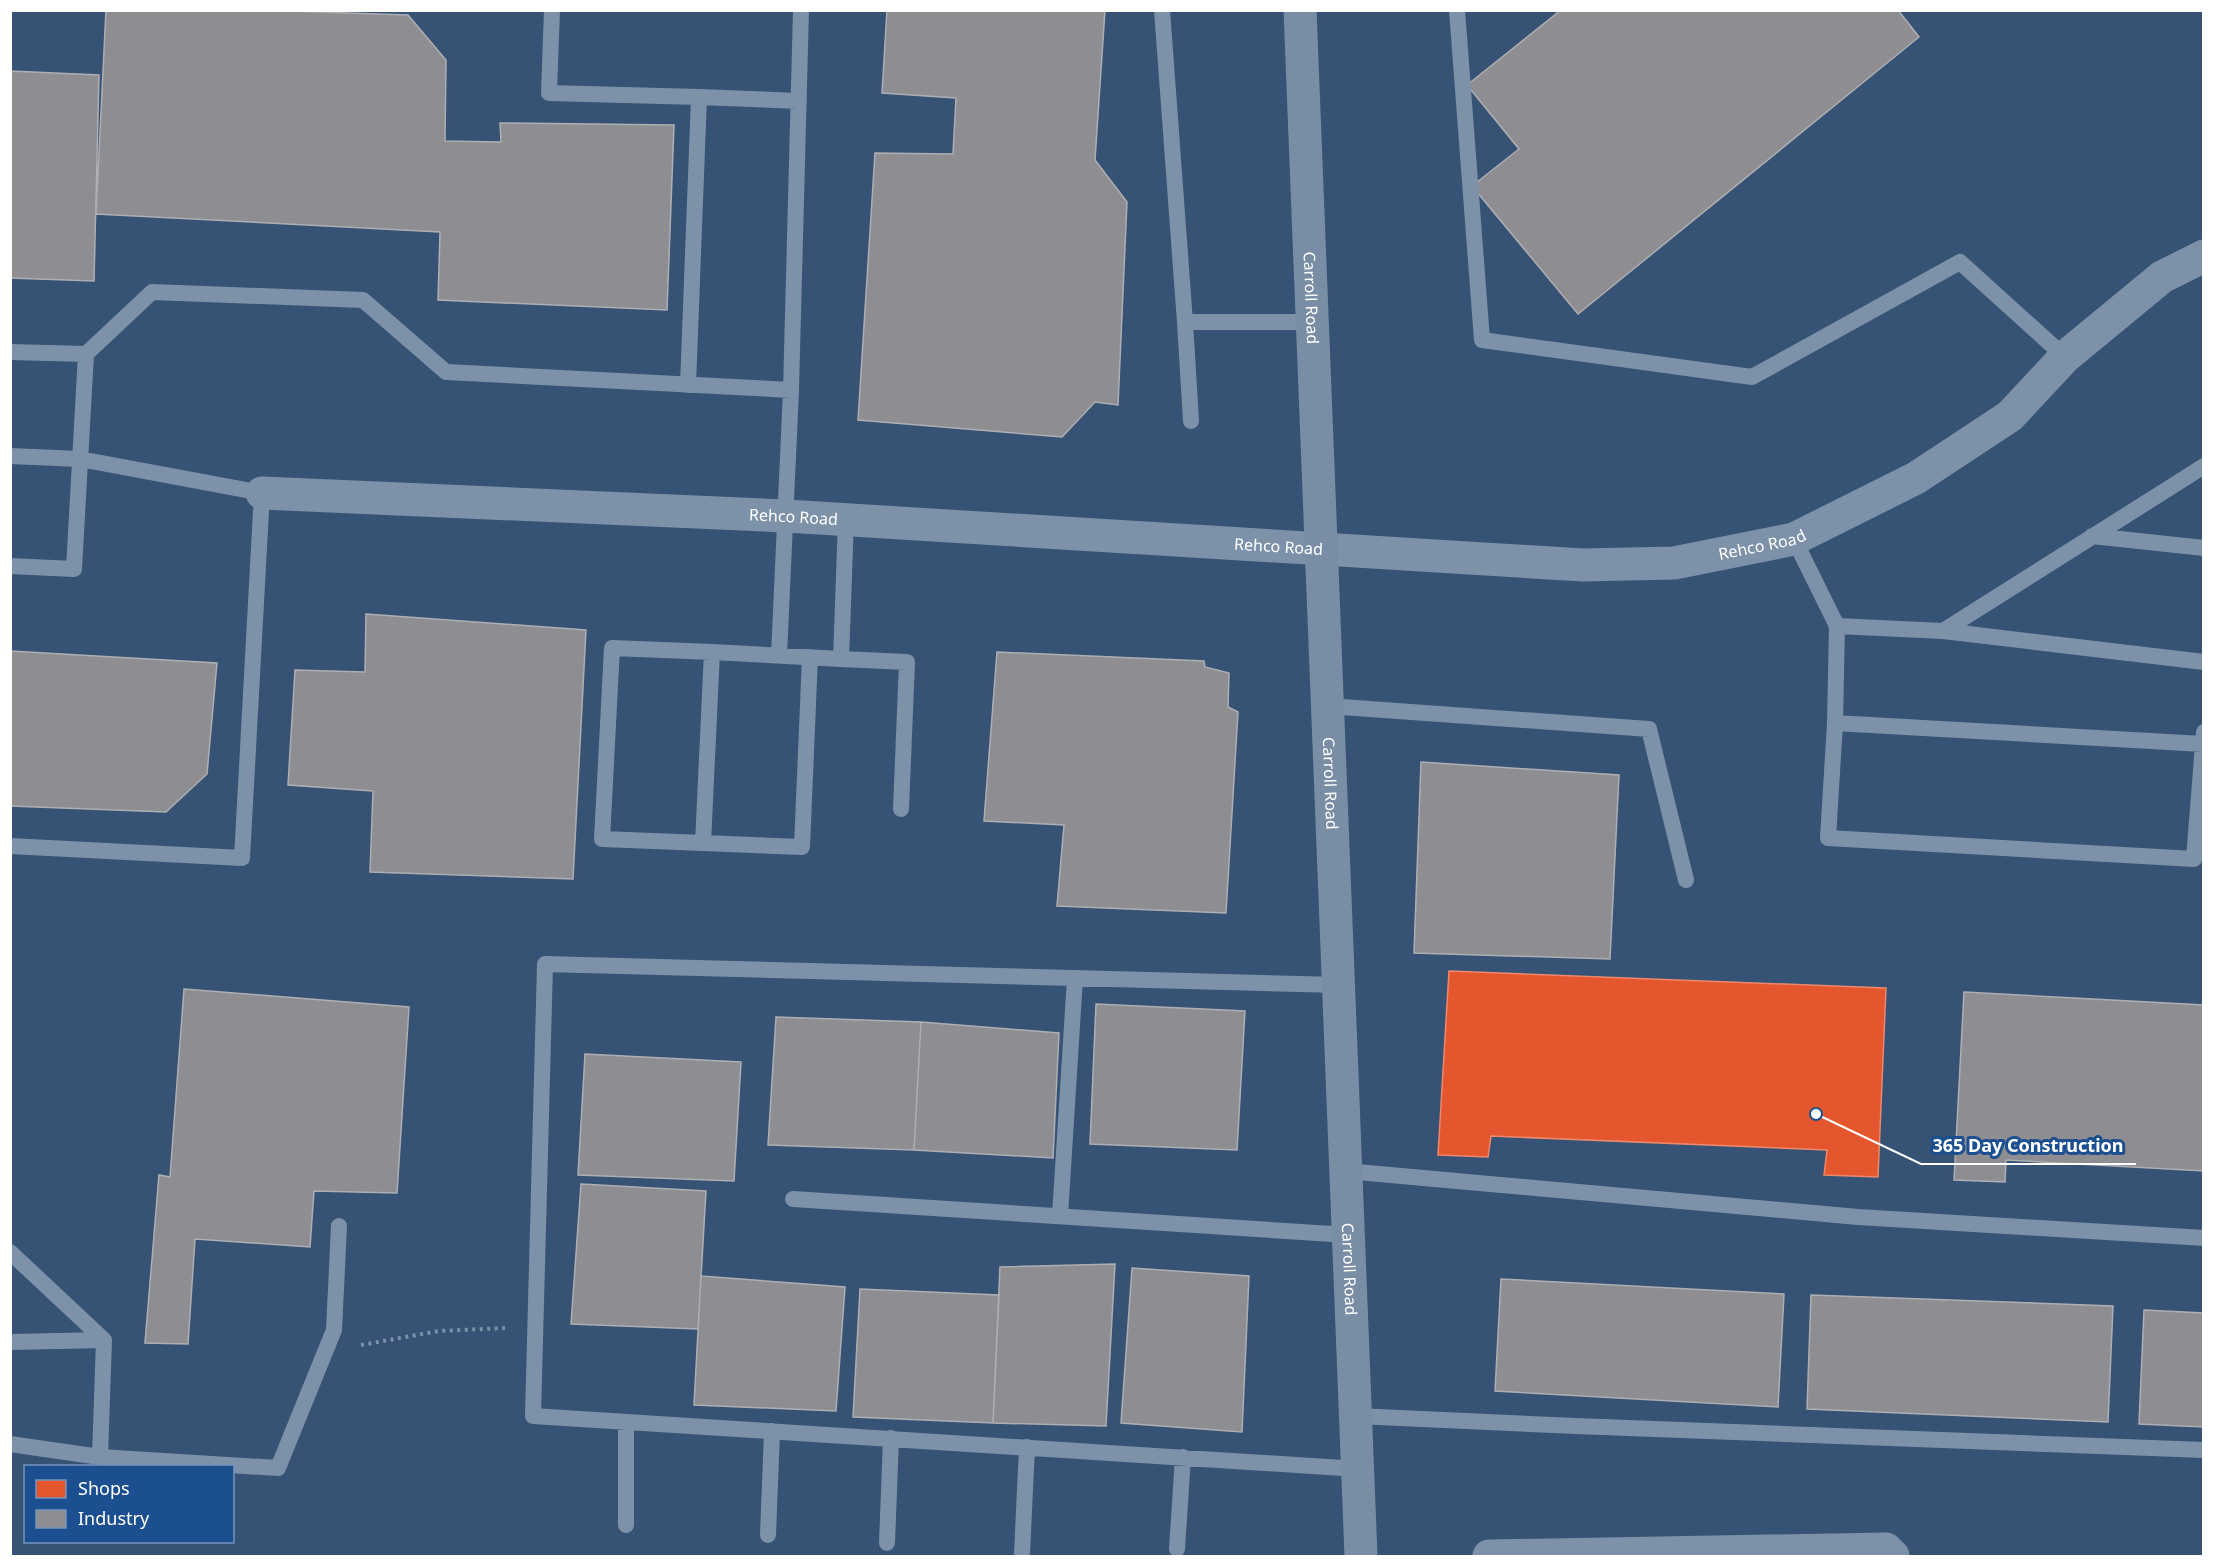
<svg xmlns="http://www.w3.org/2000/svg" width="2214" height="1567" font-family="'Noto Sans',sans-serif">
<rect width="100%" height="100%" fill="#365274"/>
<path fill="#e4572e" stroke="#ec896d" stroke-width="1.5" d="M 1449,971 L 1886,988 L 1878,1177 L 1824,1175 L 1827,1150 L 1491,1136 L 1488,1157 L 1438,1155 Z"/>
<path fill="#8d8d92" stroke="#afafb3" stroke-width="1.5" d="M 106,10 L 259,10 L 408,15 L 446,60 L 445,141 L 501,142 L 500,123 L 674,125 L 667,310 L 438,300 L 440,232 L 96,214 Z
M 887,10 L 1105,10 L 1095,160 L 1127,202 L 1118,405 L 1095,402 L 1062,437 L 858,420 L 875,153 L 953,154 L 956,98 L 882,93 Z
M 1561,10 L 1898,10 L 1919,37 L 1578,314 L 1472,186 L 1519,149 L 1467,85 Z
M 10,71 L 99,75 L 94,281 L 10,278 Z
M 366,614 L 586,630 L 573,879 L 370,872 L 373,791 L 288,785 L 295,670 L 365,672 Z
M 10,651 L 217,663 L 207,774 L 166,812 L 10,806 Z
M 997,652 L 1204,661 L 1205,667 L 1229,673 L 1228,707 L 1238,712 L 1226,913 L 1057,906 L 1064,825 L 984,821 Z
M 1421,762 L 1619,775 L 1610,959 L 1414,953 Z
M 184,989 L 409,1007 L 397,1193 L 314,1191 L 310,1247 L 195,1239 L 188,1344 L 145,1343 L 159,1175 L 170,1177 Z
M 1964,992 L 2204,1005 L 2204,1171 L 2006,1160 L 2005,1182 L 1954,1180 Z
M 1096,1004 L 1245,1011 L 1237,1150 L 1090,1144 Z
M 776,1017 L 921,1022 L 914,1150 L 768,1145 Z
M 921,1022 L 1059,1033 L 1053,1158 L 914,1150 Z
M 585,1054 L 741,1062 L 734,1181 L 578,1175 Z
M 581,1184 L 706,1191 L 698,1329 L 571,1324 Z
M 1115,1264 L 1106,1426 L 993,1423 L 1000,1267 Z
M 1132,1268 L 1249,1276 L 1242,1432 L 1121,1423 Z
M 701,1276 L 845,1287 L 836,1411 L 694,1405 Z
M 1501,1279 L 1784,1294 L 1778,1407 L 1495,1391 Z
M 860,1289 L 999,1295 L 993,1423 L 853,1417 Z
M 1811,1295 L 2113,1306 L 2108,1422 L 1807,1409 Z
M 2144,1310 L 2204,1313 L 2204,1427 L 2139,1424 Z"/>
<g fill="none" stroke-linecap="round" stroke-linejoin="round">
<path stroke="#7d92a8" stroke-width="4" stroke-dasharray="3 4.5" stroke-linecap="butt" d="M 361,1345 L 439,1331 L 505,1328"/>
<path stroke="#7d92a8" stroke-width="16" d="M 552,10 L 549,93 L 699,97
M 1162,10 L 1185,322
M 1457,10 L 1482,340 L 1752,377 L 1960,262 L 2065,357
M 10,352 L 86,354 L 74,569 L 10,566
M 86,354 L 152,292 L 363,300 L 446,372 L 791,390 L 801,10
M 688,385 L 699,97 L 799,101
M 1191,421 L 1185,322 L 1313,322
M 10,456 L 80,459 L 262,493 L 242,858 L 10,846
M 846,520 L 841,659 L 907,662 L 901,809
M 2092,536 L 2204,548
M 1794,539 L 1837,626 L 1835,723 L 1828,838 L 2194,859 L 2204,732
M 1837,626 L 1943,631 L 2204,662
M 1943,631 L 2204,466
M 712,652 L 612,648 L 602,839 L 703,843 L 712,652 L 841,659
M 779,655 L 791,390
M 1328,706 L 1649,729 L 1686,880
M 1835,723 L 2203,744
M 703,843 L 802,847 L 810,657
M 1339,985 L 545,964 L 533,1416 L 1358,1469
M 1346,1171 L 1858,1217 L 2204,1238
M 793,1199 L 1348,1235
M 1060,1216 L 1075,978
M 10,1252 L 104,1340
M 10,1342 L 104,1340 L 100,1457 L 278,1468 L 334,1330 L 339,1226
M 1356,1416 L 1576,1426 L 2204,1450
M 626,1422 L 626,1525
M 10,1444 L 100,1457
M 768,1535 L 772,1431
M 887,1543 L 891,1438
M 1177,1549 L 1183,1457
M 1022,1554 L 1027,1447"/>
<g stroke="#7d92a8" stroke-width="33">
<path id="s1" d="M 262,493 L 786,516 L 1583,565 L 1674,563 L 1794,539 L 1916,478 L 2010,416 L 2065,357 L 2162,277 L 2204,256"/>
<path d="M 1489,1556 L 1886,1549 L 1893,1556"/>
</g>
<path stroke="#798da4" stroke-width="33" id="s2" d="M 1300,10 L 1361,1556"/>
</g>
<g text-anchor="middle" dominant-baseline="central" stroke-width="6" stroke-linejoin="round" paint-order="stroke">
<g font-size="16" fill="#fff" stroke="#1b4f8f">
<text stroke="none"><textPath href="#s2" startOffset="288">Carroll Road</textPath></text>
<text stroke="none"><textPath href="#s1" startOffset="532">Rehco Road</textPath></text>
<text stroke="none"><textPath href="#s1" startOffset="1504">Rehco Road</textPath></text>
<text stroke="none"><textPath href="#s1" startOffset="1018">Rehco Road</textPath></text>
<text stroke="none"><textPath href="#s2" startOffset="774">Carroll Road</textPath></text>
<text stroke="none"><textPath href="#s2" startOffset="1260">Carroll Road</textPath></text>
</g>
</g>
<path fill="none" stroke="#fff" stroke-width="2" d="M1816 1114L1921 1164H2136"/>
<circle fill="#fff" stroke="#1b4f8f" stroke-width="2" cx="1816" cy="1114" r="6"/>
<g font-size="18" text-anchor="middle" font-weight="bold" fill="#fff" stroke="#1b4f8f" stroke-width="6" stroke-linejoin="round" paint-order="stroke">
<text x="2028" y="1152">365 Day Construction</text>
</g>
<rect width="2214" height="1567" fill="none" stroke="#ffffff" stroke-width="24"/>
<rect x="24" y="1465" width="210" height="78" fill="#1b4f8f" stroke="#7695bc" stroke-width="1.5"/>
<rect x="36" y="1480" width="30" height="18" fill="#e4572e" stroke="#7695bc" stroke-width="1.5"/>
<text x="78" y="1495" font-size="18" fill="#ffffff">Shops</text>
<rect x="36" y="1510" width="30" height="18" fill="#8d8d92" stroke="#7695bc" stroke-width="1.5"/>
<text x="78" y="1525" font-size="18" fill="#ffffff">Industry</text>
</svg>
